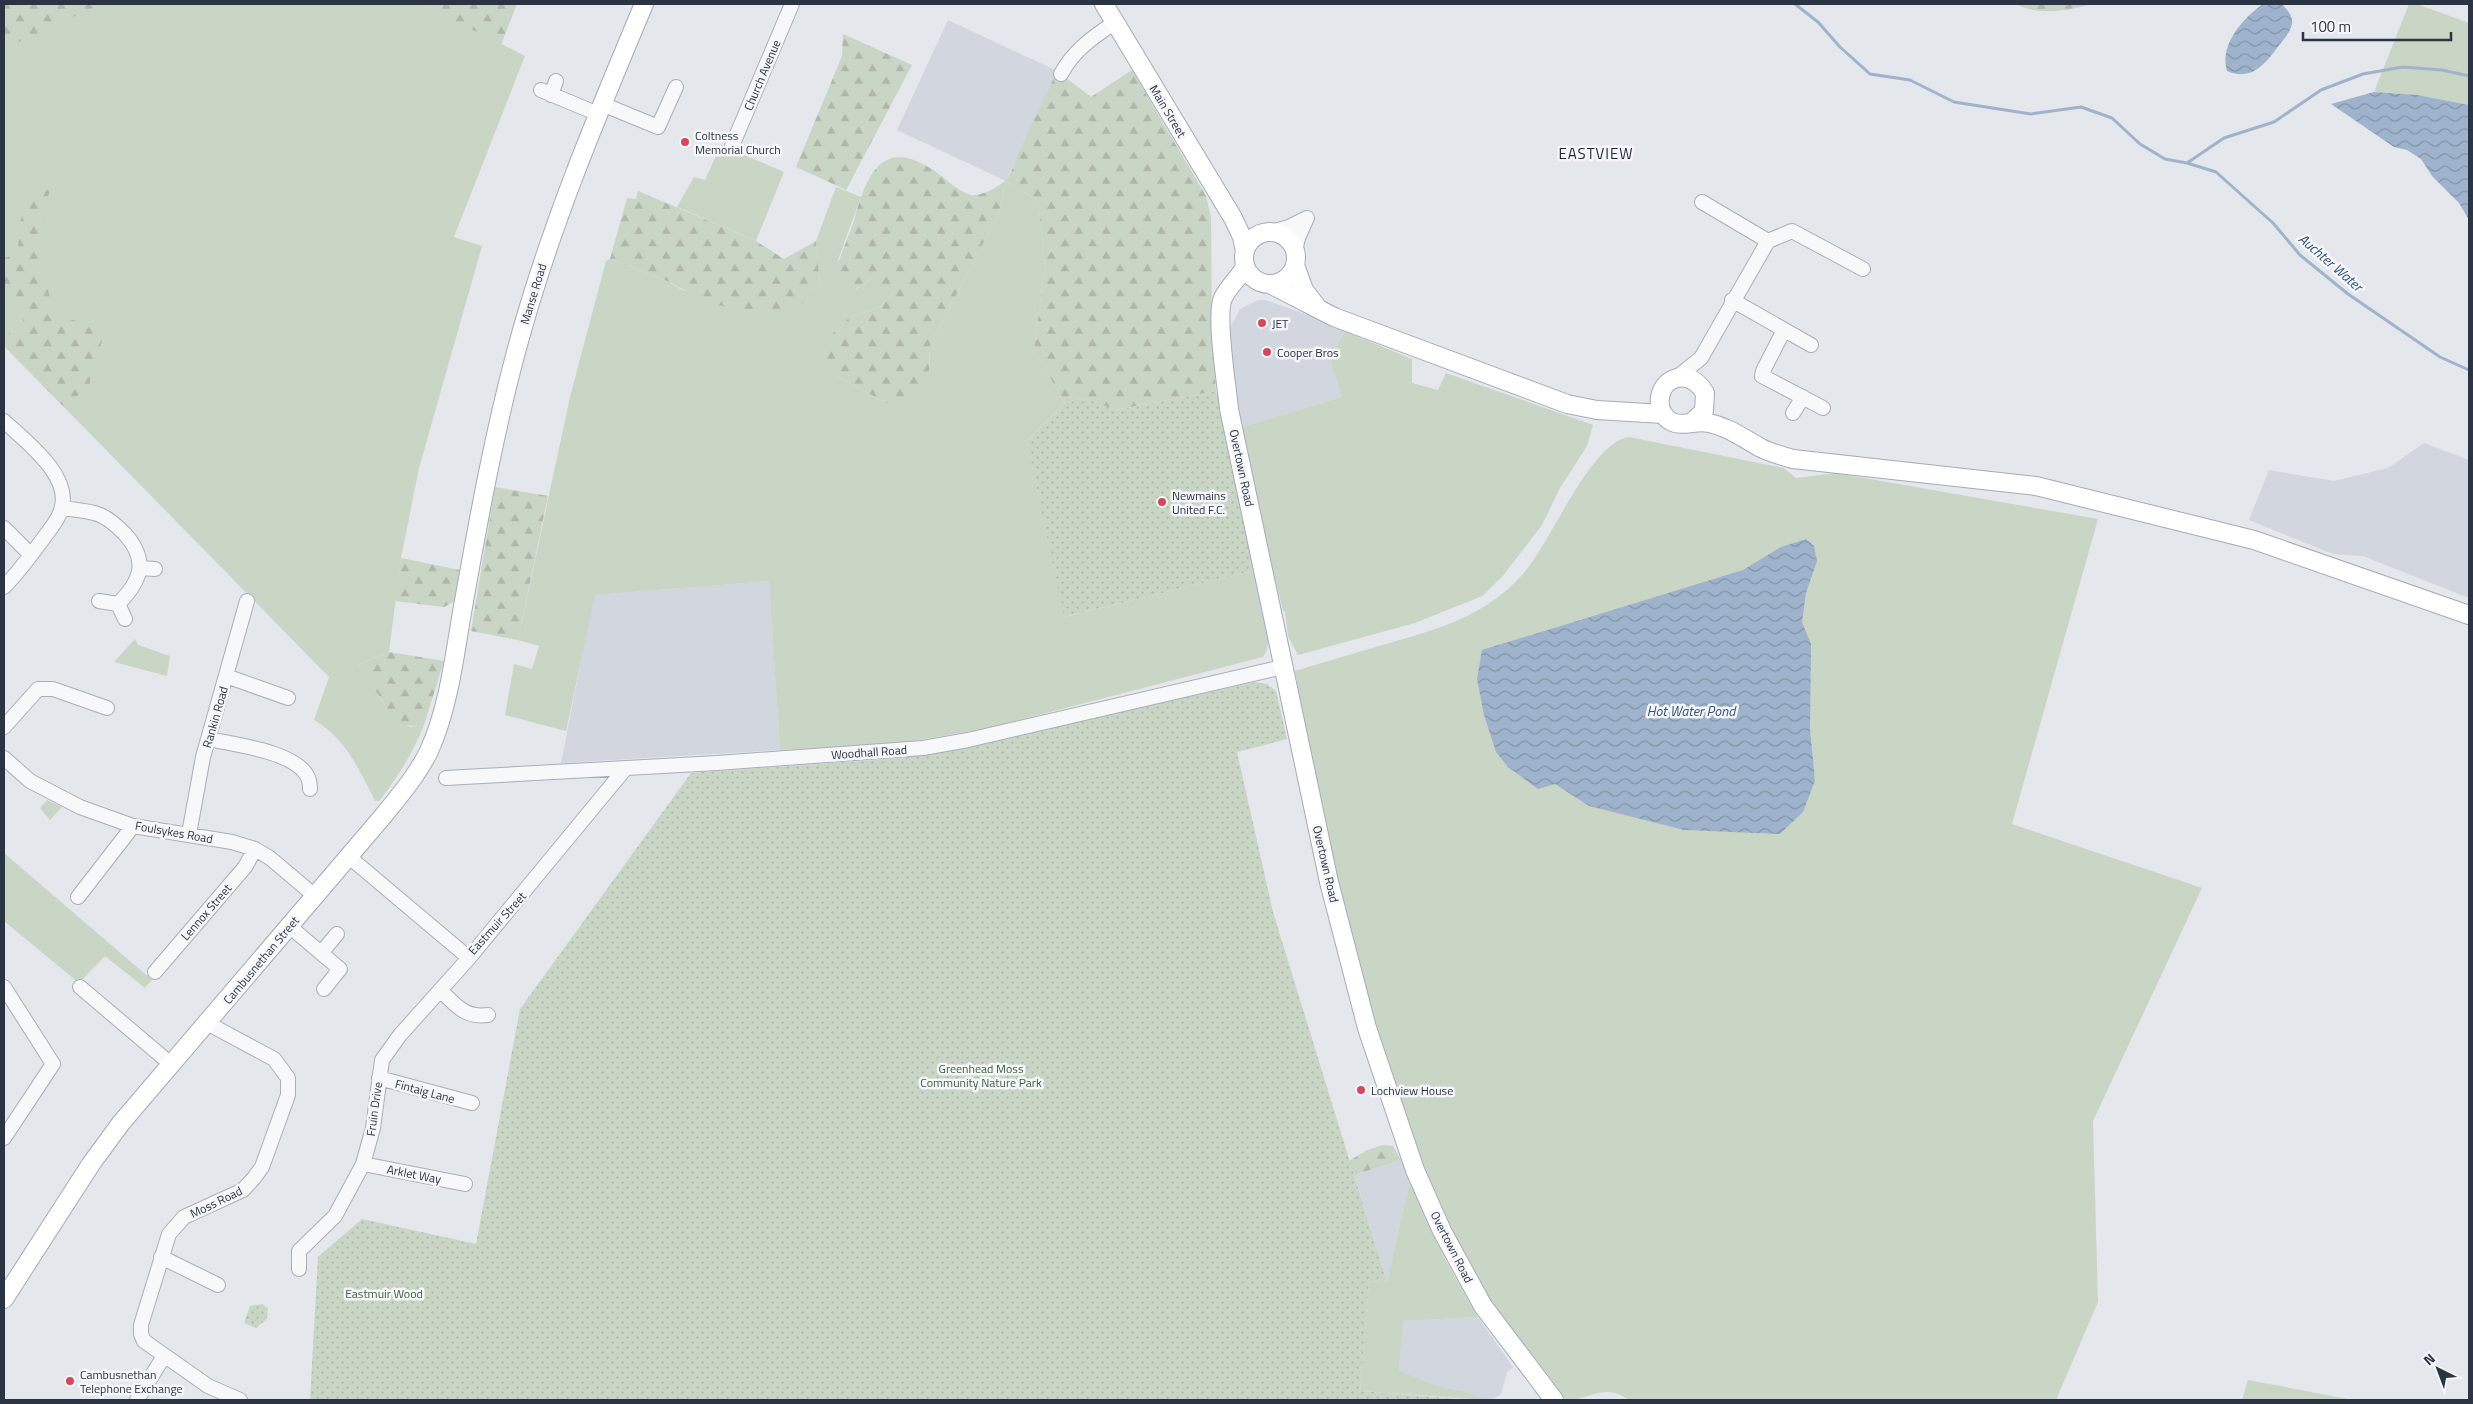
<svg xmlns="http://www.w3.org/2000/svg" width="2473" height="1404" font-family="'Titillium Web',sans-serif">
<defs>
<pattern id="forest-firs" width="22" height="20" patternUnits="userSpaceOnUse" patternTransform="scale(1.25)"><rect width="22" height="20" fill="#c9d6c5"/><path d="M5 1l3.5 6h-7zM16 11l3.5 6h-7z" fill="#adb8ab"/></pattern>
<pattern id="park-dots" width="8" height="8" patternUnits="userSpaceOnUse" patternTransform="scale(1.25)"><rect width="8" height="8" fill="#c9d6c5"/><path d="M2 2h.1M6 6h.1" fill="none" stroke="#adb8ab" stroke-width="1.8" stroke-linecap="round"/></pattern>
<pattern id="water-waves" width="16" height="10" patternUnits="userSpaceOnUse" patternTransform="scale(1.25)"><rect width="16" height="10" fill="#9fb4cc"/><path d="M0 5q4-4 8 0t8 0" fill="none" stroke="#8293a7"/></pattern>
</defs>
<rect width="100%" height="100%" fill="#e4e7ec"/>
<path fill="#d2d6de" d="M 948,20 L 1057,71 L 1006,181 L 897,130 Z
M 1258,300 L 1265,300 L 1314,317 L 1344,331 L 1330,360 L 1342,397 L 1239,428 L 1230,362 L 1231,326 L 1240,309 Z
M 2424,443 L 2469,460 L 2469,598 L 2363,556 L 2333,554 L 2249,520 L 2269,470 L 2334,481 L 2388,468 Z
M 769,581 L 780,750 L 561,763 L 594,595 Z
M 1401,1160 L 1410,1180 L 1387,1282 L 1355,1177 L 1357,1174 Z
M 1478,1317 L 1513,1367 L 1507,1372 L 1501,1394 L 1492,1400 L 1486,1400 L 1464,1391 L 1440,1387 L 1399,1370 L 1402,1321 Z"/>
<path fill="#c9d6c5" d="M 96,4 L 423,4 L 525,56 L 454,237 L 482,246 L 419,468 L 401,558 L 389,652 L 358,665 L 383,702 L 388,714 L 410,727 L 424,725 C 413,753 398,777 379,801 L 375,801 C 360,771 345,737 314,720 L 329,677 L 4,346 L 4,48 Z
M 2409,4 L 2417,4 L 2469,23 L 2469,105 L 2418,95 L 2374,92 Z
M 721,145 L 784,172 L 756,241 L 677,207 L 694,177 L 705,180 Z
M 1006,181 L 1038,201 L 1045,265 L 1034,350 L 1065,403 L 1027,441 L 1065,617 L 1256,570 C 1261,593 1277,638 1263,657 L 988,728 L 896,744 L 780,750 L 769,581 L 595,595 L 566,731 L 505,715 L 514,664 L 532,669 L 539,646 L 518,640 L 570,397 L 606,261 L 610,259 L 667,281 L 682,290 L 765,315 L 820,284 L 816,241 L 836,187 L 861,197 L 838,260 L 856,289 L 871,279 L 896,291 L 880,307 L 849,318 L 834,375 L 890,405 L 929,373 L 930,345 L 999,213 Z
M 1344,331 L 1412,359 L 1412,383 L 1438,390 L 1446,373 L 1593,425 L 1587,446 L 1560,488 L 1542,525 L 1502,577 L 1482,596 L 1415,623 L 1298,655 L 1288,636 L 1285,611 L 1283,611 L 1239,428 L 1342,397 L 1330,360 Z
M 1629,437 L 1784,468 L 1796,478 L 1836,473 L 2098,519 L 2012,824 L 2202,888 L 2093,1121 L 2098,1302 L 2056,1400 L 1629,1400 C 1603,1382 1592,1400 1566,1400 C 1547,1379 1527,1357 1510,1334 C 1463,1268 1432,1193 1405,1117 C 1354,972 1322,822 1295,671 C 1325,662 1355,653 1386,644 C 1438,629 1484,617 1522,575 C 1550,545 1590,442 1629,437 Z
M 135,639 L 138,645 L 170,656 L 167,676 L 114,662 Z
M 47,800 L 62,807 L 50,820 L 40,808 Z
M 4,853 L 152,980 L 145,988 L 105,956 L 79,983 L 4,921 Z
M 1410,1180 L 1446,1261 L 1478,1317 L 1403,1321 L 1399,1370 L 1440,1387 L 1464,1391 L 1486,1400 L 1360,1391 L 1369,1281 L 1387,1282 Z
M 2248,1380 L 2353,1400 L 2242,1400 Z"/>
<path fill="url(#forest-firs)" d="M 4,4 L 101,4 L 4,49 Z
M 423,4 L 517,4 L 501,45 Z
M 2016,4 L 2088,4 L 2088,5 C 2065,11 2038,16 2016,4 Z
M 843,34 L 912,65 L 846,190 L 796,167 L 842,56 Z
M 1132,70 L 1206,196 L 1211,217 L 1212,333 L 1216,391 L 1115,410 L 1083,398 L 1065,403 L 1034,350 L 1045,265 L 1038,201 L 1006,181 L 999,213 L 930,345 L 929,373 L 919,391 L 890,405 L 834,375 L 825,352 L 828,338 L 849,318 L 880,307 L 895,292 L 871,279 L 855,289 L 843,287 L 835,278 C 838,257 848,240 854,220 C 866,179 879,137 930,168 C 944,176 954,190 971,195 C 980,197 998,187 1005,181 C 1011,175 1015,161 1018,154 C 1031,126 1044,99 1057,71 L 1091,97 Z
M 50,188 L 40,238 L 43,273 L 53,308 L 69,319 L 81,322 L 103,334 C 101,353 91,368 89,387 L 63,406 L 4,346 L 4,339 L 10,332 L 24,334 C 24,316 19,302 12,285 L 4,284 L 4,258 L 19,253 C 16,229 22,213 31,192 Z
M 638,191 L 756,241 L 784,259 L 816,241 L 820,284 L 812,298 L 782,315 L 765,315 L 709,303 L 667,281 L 610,259 L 627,198 L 636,199 Z
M 495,487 L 548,496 L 518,640 L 471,631 Z
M 401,558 L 460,570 L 455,601 L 444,607 L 395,601 Z
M 389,652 L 444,661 L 424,725 C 411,727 396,726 388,715 C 385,711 385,705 382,700 C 374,688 365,678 358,665 Z
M 1383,1145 L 1393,1146 L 1401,1160 L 1357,1174 L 1355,1177 L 1349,1161 L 1367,1150 Z"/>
<path fill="url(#park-dots)" d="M 1216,391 L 1256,570 L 1064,617 L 1027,441 L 1065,403 L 1083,398 L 1116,410 Z
M 1255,682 L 1267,684 L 1276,691 L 1287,739 L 1237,752 L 1273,912 L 1387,1282 L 1369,1281 L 1360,1391 L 1471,1400 L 310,1400 L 318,1257 L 362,1219 L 476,1244 L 520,1009 L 691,773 L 901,758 L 959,748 Z
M 263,1304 L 268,1309 L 267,1319 L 256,1328 L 244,1323 L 250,1306 Z"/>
<path fill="url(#water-waves)" d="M 2263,4 L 2282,4 C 2287,10 2293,15 2292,24 C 2291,31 2284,39 2280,44 C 2266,63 2252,82 2227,71 C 2219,45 2243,18 2263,4 Z
M 2374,92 L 2418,95 L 2469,105 L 2469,220 L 2459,203 L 2432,176 L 2421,159 L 2407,150 L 2394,147 L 2331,104 Z
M 1806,539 L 1814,546 L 1817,561 L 1806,593 L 1802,622 L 1811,644 L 1810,729 L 1815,781 L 1803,812 L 1780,834 L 1684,830 L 1589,806 L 1555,784 L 1538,789 L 1508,767 L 1496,752 L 1484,715 L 1477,679 L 1482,650 L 1743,570 L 1781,547 Z"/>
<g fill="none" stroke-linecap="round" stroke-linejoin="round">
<path stroke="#9fb4cc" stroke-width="3" d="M 1795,4 L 1818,22 L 1840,47 L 1870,74 L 1910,80 L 1954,102 L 2031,114 L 2081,107 L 2112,118 L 2140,144 L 2165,159 L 2187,163 L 2224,138 L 2274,122 L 2321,90 L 2363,74 L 2403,67 L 2442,70 L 2469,76
M 2187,163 L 2216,172 L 2273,223 L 2300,255 L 2348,294 L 2440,357 L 2469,370"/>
<defs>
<path id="minor" d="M 1061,74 C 1073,51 1093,37 1114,23
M 541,90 L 598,114
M 551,95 L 556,81
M 602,104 L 658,127 L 676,87
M 732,146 L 792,4
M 1702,202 L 1768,241
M 1271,232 L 1289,227 L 1307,218
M 1295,251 L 1298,238 L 1307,218
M 1732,300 L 1811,345
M 1784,330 L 1763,371 L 1762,376 L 1823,408
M 1676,378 L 1701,358 L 1768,241 L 1792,231 L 1863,269
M 1793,413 L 1803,397
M 4,421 C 25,441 73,476 61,510 C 58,521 49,530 43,539 C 30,556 19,572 4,587
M 62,508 C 74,510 89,510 100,515 C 110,519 118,527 125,534 C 149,561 141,581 118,604 L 99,601
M 4,528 L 31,555
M 140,568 L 155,569
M 118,604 L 125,619
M 226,676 L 288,698
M 4,727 L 38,689 L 53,689 L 107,708
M 209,739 C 235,745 291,751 306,774 C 309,778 310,784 310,789
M 4,758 L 30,781 L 80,807 L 133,826 L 232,842 L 255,849 L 270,858 L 315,896
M 446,778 L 717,763 L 923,748 L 968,740 L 1283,667
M 189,834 L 203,757 L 247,601
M 348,856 L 469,958 L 625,769
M 78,897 L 133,826
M 289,926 L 340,969 L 324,989
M 321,953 L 337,934
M 155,972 L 245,867 L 255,849
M 4,987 L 53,1064 L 4,1138
M 80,987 L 172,1065
M 440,990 C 456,1005 464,1018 488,1015
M 207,1023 L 274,1059 L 288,1078 L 288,1095 L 262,1167 L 254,1178 L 243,1190 L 184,1217 L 169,1234 L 141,1325 L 141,1334 L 144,1341 L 208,1386 L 240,1400
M 379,1078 L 472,1103
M 363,1164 L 465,1184
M 161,1257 L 218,1285
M 299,1269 L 299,1251 L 335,1216 L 363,1164 L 373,1128 L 382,1060 L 400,1035 L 469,958
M 137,1400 L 164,1356"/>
<path id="major" d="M 1104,4 L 1233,218 L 1242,237 L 1245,251
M1244 258a26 26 0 1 1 52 0a26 26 0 1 1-52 0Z
M 1295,265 L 1304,290 L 1317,307
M 1245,267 C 1239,278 1228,287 1223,298 C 1215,315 1227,387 1229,409 L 1329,882 L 1367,1028 L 1415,1170 L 1442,1231 L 1483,1306 L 1554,1400
M 1270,284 L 1334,317 L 1567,404 L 1597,410 L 1663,414
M 1691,423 L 1704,411 L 1705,393 C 1699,383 1690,375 1677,378 C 1657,383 1653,412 1672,422 C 1683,427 1697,420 1709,423 C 1729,427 1744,439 1761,448 C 1771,453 1782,456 1793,459 L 2036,486 L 2254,540 L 2469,615
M 4,1299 L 91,1164 L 121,1123 L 384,815 C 400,795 418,774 429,751 C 450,705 455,650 464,601 C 479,517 494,434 516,352 C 548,232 596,118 644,4"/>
</defs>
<use href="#minor" stroke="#a9aeb7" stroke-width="16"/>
<use href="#major" stroke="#a3abb8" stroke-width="20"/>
<use href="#minor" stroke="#f7f8fa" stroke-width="14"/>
<use href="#major" stroke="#fff" stroke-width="18"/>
</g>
<g fill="#d1495b" stroke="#f4f6f9" stroke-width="2">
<circle cx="685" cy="142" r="5"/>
<circle cx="1262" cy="323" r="5"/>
<circle cx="1267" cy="352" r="5"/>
<circle cx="1162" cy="502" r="5"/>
<circle cx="1361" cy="1090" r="5"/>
<circle cx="70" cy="1381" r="5"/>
</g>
<g text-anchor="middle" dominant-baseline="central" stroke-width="5" stroke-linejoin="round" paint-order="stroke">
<g font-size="12" fill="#2b3445" stroke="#f4f6f9">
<text transform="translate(762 75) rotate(-67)">Church Avenue</text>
<text transform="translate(1168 111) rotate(59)">Main Street</text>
<text transform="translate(533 294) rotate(-73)">Manse Road</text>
<text transform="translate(1242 468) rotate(78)">Overtown Road</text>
<text transform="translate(215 717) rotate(-74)">Rankin Road</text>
<text transform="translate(869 752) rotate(-4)">Woodhall Road</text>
<text transform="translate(174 832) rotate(10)">Foulsykes Road</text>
<text transform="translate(1326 864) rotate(77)">Overtown Road</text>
<text transform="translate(206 912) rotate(-49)">Lennox Street</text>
<text transform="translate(497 923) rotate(-48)">Eastmuir Street</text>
<text transform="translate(261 960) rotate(-50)">Cambusnethan Street</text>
<text transform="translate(425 1091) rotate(15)">Fintaig Lane</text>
<text transform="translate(374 1109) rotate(-82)">Fruin Drive</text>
<text transform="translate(414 1174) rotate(11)">Arklet Way</text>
<text transform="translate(216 1202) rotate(-26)">Moss Road</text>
<text transform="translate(1452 1247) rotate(63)">Overtown Road</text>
</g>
<g font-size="12" fill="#2b3445" stroke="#f4f6f9" text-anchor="start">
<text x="695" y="135">Coltness<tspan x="695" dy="14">Memorial Church</tspan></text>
<text x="1272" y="323">JET</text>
<text x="1277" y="352">Cooper Bros</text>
<text x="1172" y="495">Newmains<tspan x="1172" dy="14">United F.C.</tspan></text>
<text x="1371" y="1090">Lochview House</text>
<text x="80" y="1374">Cambusnethan<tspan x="80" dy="14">Telephone Exchange</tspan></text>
</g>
<g font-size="12" fill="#3f6138" stroke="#f4f6f9">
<text x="981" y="1068">Greenhead Moss<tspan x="981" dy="14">Community Nature Park</tspan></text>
<text x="384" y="1293">Eastmuir Wood</text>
</g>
<g font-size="14" font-style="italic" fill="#34527a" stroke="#f4f6f9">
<text transform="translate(2331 262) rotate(41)">Auchter Water</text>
<text x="1691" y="710">Hot Water Pond</text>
</g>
<g font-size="15" letter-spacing="1" fill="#1d2536" stroke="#f4f6f9">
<text x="1596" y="153">EASTVIEW</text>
</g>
</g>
<rect width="2473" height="1404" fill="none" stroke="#2b3445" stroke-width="10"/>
<g transform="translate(2438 1369) rotate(318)" stroke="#f4f6f9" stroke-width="4" paint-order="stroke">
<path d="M0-4L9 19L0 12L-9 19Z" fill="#2b3445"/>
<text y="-8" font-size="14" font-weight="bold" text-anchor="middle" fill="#2b3445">N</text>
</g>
<path d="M2303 32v8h148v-8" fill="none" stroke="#2b3445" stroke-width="2.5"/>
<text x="2310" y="32" font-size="15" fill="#2b3445" stroke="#f4f6f9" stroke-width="4" paint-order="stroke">100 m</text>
</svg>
